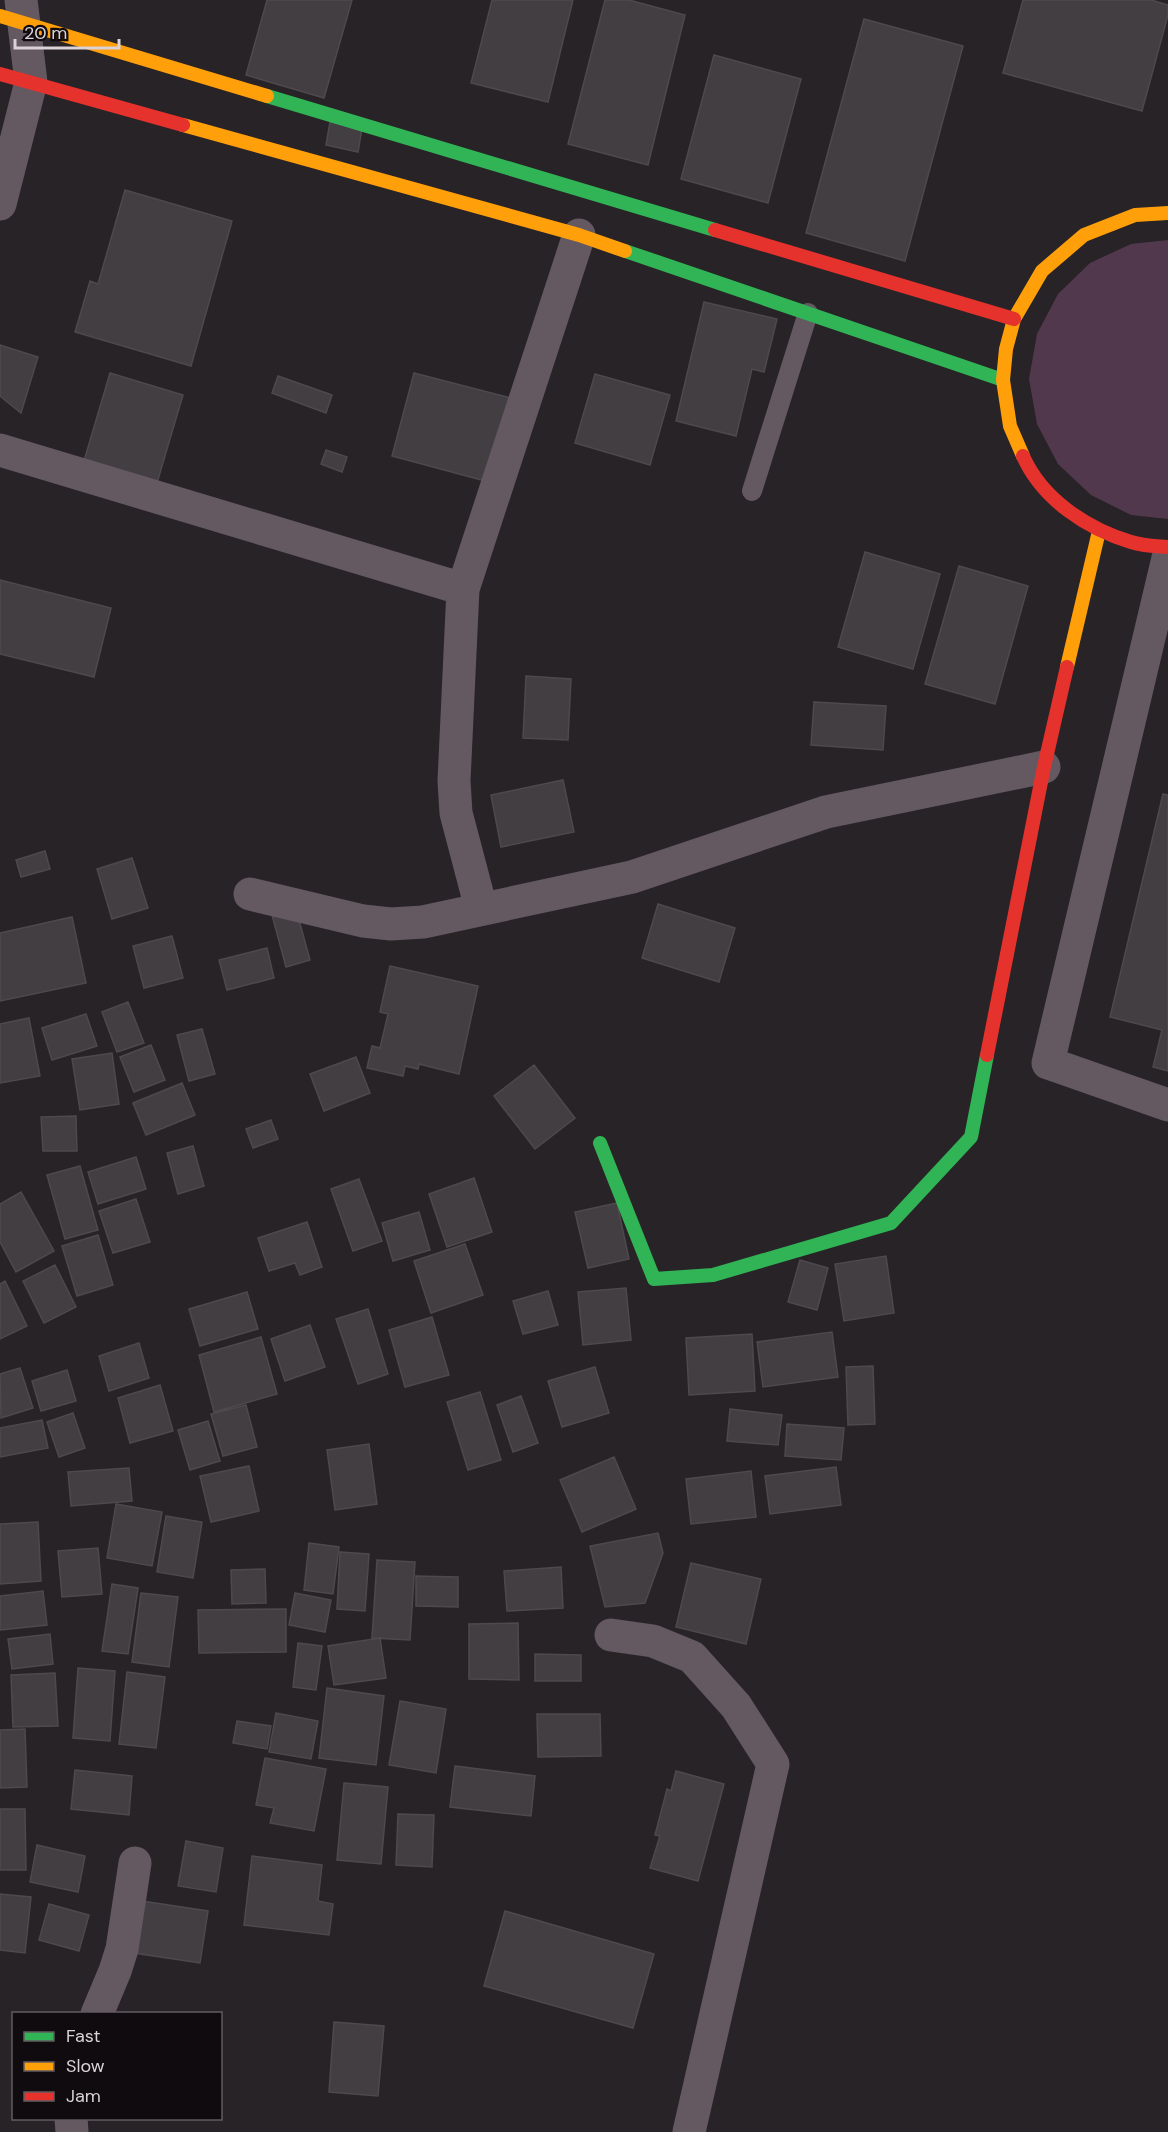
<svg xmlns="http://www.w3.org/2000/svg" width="1168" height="2132" font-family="'DM Sans',sans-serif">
<rect width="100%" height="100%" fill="#282327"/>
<path fill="#52384c" d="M 1168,240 L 1168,519 L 1131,515 L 1091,495 L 1058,464 L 1037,424 L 1029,379 L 1037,334 L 1058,294 L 1090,263 L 1131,244 Z"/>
<path fill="#433e42" stroke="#4d494c" stroke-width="1.5" d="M 267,0 L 352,0 L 324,98 L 246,75 Z
M 492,0 L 573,0 L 548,102 L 471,83 Z
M 605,0 L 629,0 L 685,15 L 648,165 L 568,144 Z
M 1023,0 L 1151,0 L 1168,5 L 1168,15 L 1142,111 L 1003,73 Z
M 864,19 L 963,46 L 905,261 L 806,233 Z
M 714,55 L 801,79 L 768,203 L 681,179 Z
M 330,122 L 362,128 L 358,152 L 326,145 Z
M 125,190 L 232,221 L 191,366 L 75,332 L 90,281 L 98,284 Z
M 704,302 L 777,319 L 764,372 L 752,369 L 736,436 L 676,421 Z
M 0,345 L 38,357 L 21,413 L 0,396 Z
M 110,373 L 183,395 L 154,493 L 81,471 Z
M 414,373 L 511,398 L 489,482 L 392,456 Z
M 595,374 L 670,395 L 650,465 L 575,443 Z
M 278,376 L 332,395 L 326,413 L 272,393 Z
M 326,450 L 347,457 L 342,472 L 321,464 Z
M 865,552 L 940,574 L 913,669 L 838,647 Z
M 959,566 L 1028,586 L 995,704 L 925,684 Z
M 0,580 L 111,608 L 94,677 L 0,654 Z
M 526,676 L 571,679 L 568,740 L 523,738 Z
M 814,702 L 886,706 L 883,750 L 811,745 Z
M 563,780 L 574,832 L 501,847 L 491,795 Z
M 1163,794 L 1168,795 L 1168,1071 L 1153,1067 L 1162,1030 L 1110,1017 Z
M 45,851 L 50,869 L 21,877 L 16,860 Z
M 132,858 L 148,908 L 112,919 L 97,869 Z
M 658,904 L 735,928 L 719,982 L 642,958 Z
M 296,909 L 310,960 L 286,967 L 272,915 Z
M 72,917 L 86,983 L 0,1001 L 0,933 Z
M 172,936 L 183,978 L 144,988 L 133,946 Z
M 267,948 L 274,978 L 227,990 L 219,960 Z
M 390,966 L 478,986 L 459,1074 L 419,1064 L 418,1069 L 405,1066 L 403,1076 L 367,1068 L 372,1046 L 380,1048 L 388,1014 L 380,1012 Z
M 128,1002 L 144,1043 L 117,1052 L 102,1012 Z
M 86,1014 L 97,1046 L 52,1060 L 42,1028 Z
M 29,1018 L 40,1076 L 0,1083 L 0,1024 Z
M 202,1029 L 215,1074 L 189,1081 L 177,1035 Z
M 151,1045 L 165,1080 L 134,1092 L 120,1057 Z
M 112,1053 L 119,1104 L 80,1110 L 72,1059 Z
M 356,1057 L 370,1093 L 324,1111 L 310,1074 Z
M 534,1065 L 575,1118 L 535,1149 L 494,1096 Z
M 182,1083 L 195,1115 L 146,1135 L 133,1103 Z
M 76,1116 L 77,1151 L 43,1151 L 41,1117 Z
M 271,1120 L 278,1139 L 253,1148 L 246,1129 Z
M 193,1146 L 204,1186 L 178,1194 L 167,1153 Z
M 136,1157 L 146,1189 L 98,1204 L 88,1172 Z
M 80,1166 L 98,1230 L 65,1239 L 47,1175 Z
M 474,1178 L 492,1232 L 447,1247 L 429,1194 Z
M 359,1179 L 382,1241 L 353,1251 L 331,1189 Z
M 21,1192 L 54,1251 L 16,1272 L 0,1242 L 0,1204 Z
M 136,1199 L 150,1242 L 113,1253 L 99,1211 Z
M 617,1203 L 629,1259 L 588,1268 L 575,1212 Z
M 419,1212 L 430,1250 L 393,1261 L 382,1223 Z
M 307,1222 L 322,1267 L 300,1275 L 295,1263 L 269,1271 L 258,1238 Z
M 98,1235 L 113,1285 L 77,1296 L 62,1246 Z
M 465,1244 L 483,1295 L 431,1313 L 414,1261 Z
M 886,1256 L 894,1313 L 844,1321 L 835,1264 Z
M 800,1260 L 828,1268 L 817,1310 L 788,1302 Z
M 55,1265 L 76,1307 L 44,1323 L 23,1281 Z
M 5,1281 L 27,1326 L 0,1339 L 0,1284 Z
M 626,1288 L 631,1340 L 583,1345 L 578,1292 Z
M 548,1291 L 558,1325 L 523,1334 L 513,1301 Z
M 247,1292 L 258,1329 L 200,1346 L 189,1309 Z
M 368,1309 L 388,1374 L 358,1384 L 336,1319 Z
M 432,1317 L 449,1375 L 405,1387 L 389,1330 Z
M 310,1325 L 325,1367 L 285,1381 L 271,1339 Z
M 832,1332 L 838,1377 L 763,1387 L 757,1342 Z
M 752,1334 L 755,1391 L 689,1395 L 686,1338 Z
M 261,1337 L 277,1394 L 214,1412 L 199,1355 Z
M 139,1343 L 149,1378 L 109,1391 L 99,1356 Z
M 873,1366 L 875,1424 L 848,1425 L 846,1367 Z
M 595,1367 L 609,1413 L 562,1427 L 548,1381 Z
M 20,1368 L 33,1408 L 1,1418 L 0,1374 Z
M 67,1370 L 76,1401 L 41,1411 L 32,1381 Z
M 160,1385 L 173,1431 L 130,1443 L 118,1398 Z
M 480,1392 L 501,1460 L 468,1470 L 447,1402 Z
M 521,1396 L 538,1443 L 513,1452 L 497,1405 Z
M 246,1405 L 257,1447 L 223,1456 L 211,1414 Z
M 730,1409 L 782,1415 L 778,1445 L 727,1441 Z
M 73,1413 L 85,1448 L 59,1457 L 47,1422 Z
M 42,1420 L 48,1448 L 0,1457 L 0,1428 Z
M 208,1421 L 220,1461 L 190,1470 L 178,1430 Z
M 787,1424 L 844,1428 L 841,1460 L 785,1456 Z
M 369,1444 L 377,1504 L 335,1510 L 327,1450 Z
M 614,1457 L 636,1509 L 582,1532 L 560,1480 Z
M 249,1466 L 259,1511 L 211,1522 L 200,1476 Z
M 836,1467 L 841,1505 L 770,1514 L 765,1476 Z
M 129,1468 L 132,1501 L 71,1506 L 68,1472 Z
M 751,1471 L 756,1517 L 691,1524 L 686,1479 Z
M 116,1504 L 162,1512 L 152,1566 L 107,1558 Z
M 166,1516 L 202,1522 L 193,1578 L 157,1572 Z
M 38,1522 L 41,1581 L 0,1584 L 0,1524 Z
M 658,1533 L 663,1553 L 645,1603 L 605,1607 L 590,1546 Z
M 309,1543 L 339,1547 L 333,1594 L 304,1590 Z
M 98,1548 L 102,1594 L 62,1597 L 58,1551 Z
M 340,1552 L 369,1554 L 365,1611 L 337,1609 Z
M 377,1560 L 415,1562 L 410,1640 L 372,1638 Z
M 691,1563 L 761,1579 L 746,1644 L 676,1627 Z
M 561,1567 L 563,1608 L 507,1611 L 504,1571 Z
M 265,1569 L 266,1603 L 232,1604 L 231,1570 Z
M 416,1576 L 458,1577 L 458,1607 L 416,1606 Z
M 112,1584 L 138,1588 L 128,1654 L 102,1651 Z
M 43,1591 L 47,1625 L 0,1630 L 0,1596 Z
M 141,1593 L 178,1597 L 169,1667 L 132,1662 Z
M 295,1593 L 331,1600 L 325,1632 L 289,1625 Z
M 286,1609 L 286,1652 L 199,1653 L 198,1610 Z
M 518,1623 L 519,1680 L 469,1679 L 469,1624 Z
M 50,1634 L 53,1664 L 12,1669 L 8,1639 Z
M 380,1638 L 386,1678 L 334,1685 L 328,1646 Z
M 298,1643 L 322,1646 L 316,1690 L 293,1687 Z
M 535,1654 L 581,1655 L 581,1681 L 535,1681 Z
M 78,1668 L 115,1671 L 110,1741 L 73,1738 Z
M 127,1672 L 165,1677 L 156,1748 L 119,1744 Z
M 55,1673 L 58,1726 L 13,1727 L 11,1675 Z
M 327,1688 L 384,1696 L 376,1765 L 319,1758 Z
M 400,1701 L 446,1709 L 436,1773 L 389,1765 Z
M 276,1713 L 318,1721 L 311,1759 L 269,1752 Z
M 537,1714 L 600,1714 L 601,1756 L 538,1757 Z
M 237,1721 L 271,1726 L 267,1749 L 233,1743 Z
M 25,1729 L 27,1787 L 0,1788 L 0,1730 Z
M 265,1758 L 326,1769 L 314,1831 L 270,1823 L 274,1808 L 256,1805 Z
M 455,1766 L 535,1776 L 531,1816 L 450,1807 Z
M 75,1770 L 132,1776 L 129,1815 L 71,1809 Z
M 676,1771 L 724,1784 L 698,1881 L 650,1868 L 660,1836 L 655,1835 L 667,1789 L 671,1791 Z
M 344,1783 L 388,1787 L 381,1864 L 337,1860 Z
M 0,1809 L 25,1809 L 26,1870 L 0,1870 Z
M 398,1814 L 434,1815 L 432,1867 L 396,1865 Z
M 186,1841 L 223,1848 L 216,1892 L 178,1886 Z
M 37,1845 L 85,1856 L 78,1892 L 30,1882 Z
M 252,1856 L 322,1865 L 318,1901 L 333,1904 L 329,1935 L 244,1925 Z
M 0,1894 L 31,1897 L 25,1953 L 0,1950 Z
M 142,1901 L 208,1911 L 200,1963 L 134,1953 Z
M 49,1904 L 89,1915 L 79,1951 L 39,1940 Z
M 505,1911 L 654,1954 L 633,2028 L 484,1986 Z
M 334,2022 L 384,2026 L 378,2096 L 329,2092 Z"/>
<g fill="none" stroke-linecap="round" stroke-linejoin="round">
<path stroke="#645961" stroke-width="20" d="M 752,491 L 808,313"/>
<path stroke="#645961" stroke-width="33" d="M 0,204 L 31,82 L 21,0
M 0,450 L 463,589 L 579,235
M 1168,558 L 1048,1063 L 1168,1105
M 463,589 L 454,781 L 456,813 L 481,908
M 250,894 L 363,921 L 391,924 L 423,922 L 632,877 L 826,812 L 1044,767
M 611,1635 L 653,1641 L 692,1657 L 736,1706 L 773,1764 L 689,2132
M 97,2014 L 115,1971 L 122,1949 L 135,1863
M 71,2118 L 72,2132"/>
<path stroke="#30b455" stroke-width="14" d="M 267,96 L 715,230
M 625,251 L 1003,380
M 600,1143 L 654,1279 L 713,1275 L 891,1223 L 971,1137 L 987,1055"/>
<path stroke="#ff9f0a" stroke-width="14" d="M 0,16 L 267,96
M 183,125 L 579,235 L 625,251
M 1023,456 L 1010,426 L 1003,380 L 1006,349 L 1014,319 L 1042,271 L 1084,235 L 1135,215 L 1168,213
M 1067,667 L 1099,531"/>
<path stroke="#e5322d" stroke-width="14" d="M 0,74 L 183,125
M 715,230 L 1014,319
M 1023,456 C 1042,499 1087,529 1131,542 C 1143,546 1156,546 1168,547
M 987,1055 L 1044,767 L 1067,667"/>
</g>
<rect x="12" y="2012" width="210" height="108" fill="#100b0f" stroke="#615b5f" stroke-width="1.5"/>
<rect x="24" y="2032" width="30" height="9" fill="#30b455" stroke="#615b5f" stroke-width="1.5"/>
<text x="66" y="2042" font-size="18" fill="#dad2d7">Fast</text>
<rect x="24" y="2062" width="30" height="9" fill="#ff9f0a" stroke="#615b5f" stroke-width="1.5"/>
<text x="66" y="2072" font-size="18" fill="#dad2d7">Slow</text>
<rect x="24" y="2092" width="30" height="9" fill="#e5322d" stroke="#615b5f" stroke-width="1.5"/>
<text x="66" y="2102" font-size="18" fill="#dad2d7">Jam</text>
<path d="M15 39v9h104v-9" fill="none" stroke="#dad2d7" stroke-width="3"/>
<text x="24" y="39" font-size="18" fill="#dad2d7" stroke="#100b0f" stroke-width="4.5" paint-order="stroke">20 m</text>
</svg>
